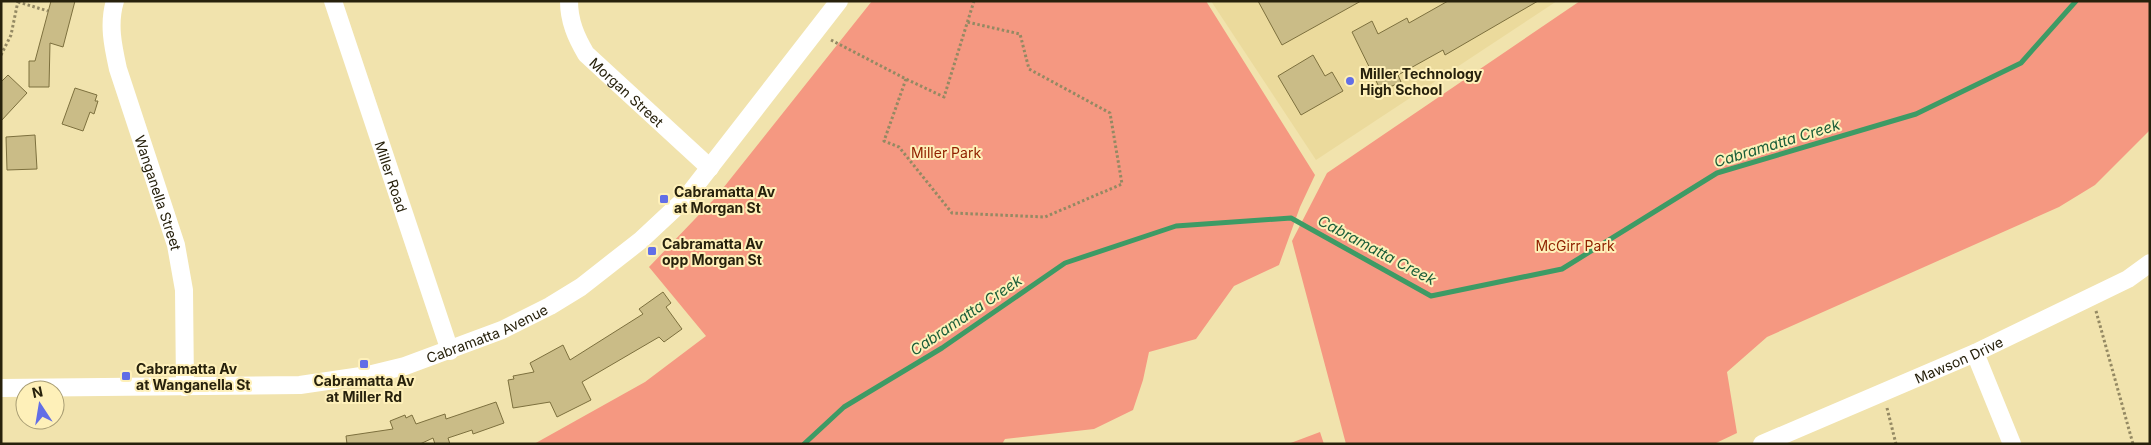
<svg xmlns="http://www.w3.org/2000/svg" width="2151" height="445" font-family="Inter,sans-serif">
<rect width="100%" height="100%" fill="#f1e3ad"/>
<path fill="#ebda9c" d="M 1211,1 L 1557,1 L 1316,160 Z"/>
<path fill="#f59881" d="M 872,1 L 1206,1 L 1315,175 L 1300,207 L 1279,265 L 1234,286 L 1196,339 L 1149,352 L 1143,380 L 1133,410 L 1094,429 L 1005,439 L 1002,444 L 534,444 L 645,382 L 706,336 L 649,267 L 716,197 Z
M 1580,1 L 2150,1 L 2150,130 L 2095,185 L 2059,207 L 1767,337 L 1727,372 L 1737,433 L 1714,444 L 1346,444 L 1292,241 L 1327,173 Z
M 1320,432 L 1324,444 L 1288,444 Z"/>
<g fill="none" stroke-linecap="round" stroke-linejoin="round">
<path stroke="#3d9b65" stroke-width="5" d="M 804,444 L 844,407 L 942,348 L 1065,263 L 1176,226 L 1291,218 L 1431,296 L 1562,269 L 1717,173 L 1916,114 L 2021,63 L 2076,1"/>
</g>
<path fill="#cabc87" stroke="#7d703e" d="M 51,1 L 75,1 L 63,47 L 50,43 L 49,87 L 29,87 L 29,61 L 35,61 Z
M 1258,1 L 1361,1 L 1282,45 Z
M 1448,1 L 1538,1 L 1445,55 L 1443,50 L 1398,75 L 1401,82 L 1381,91 L 1352,32 L 1372,21 L 1378,34 L 1407,18 L 1409,23 Z
M 1313,55 L 1325,76 L 1332,72 L 1343,91 L 1301,115 L 1278,76 Z
M 8,75 L 27,93 L 1,121 L 1,82 Z
M 75,88 L 97,95 L 95,101 L 98,101 L 94,114 L 90,112 L 83,131 L 62,124 Z
M 35,135 L 37,169 L 7,170 L 6,137 Z
M 663,292 L 671,303 L 666,307 L 682,329 L 664,342 L 659,337 L 582,382 L 591,400 L 557,417 L 550,402 L 513,408 L 508,380 L 514,379 L 513,376 L 534,372 L 530,363 L 563,345 L 570,360 L 643,314 L 639,309 Z
M 496,402 L 504,423 L 473,434 L 472,430 L 448,438 L 450,444 L 435,444 L 433,438 L 420,444 L 347,444 L 346,436 L 393,429 L 390,421 L 405,415 L 406,418 L 412,415 L 416,424 L 445,414 L 446,419 Z"/>
<g fill="none" stroke-linecap="round" stroke-linejoin="round">
<path stroke="#948963" stroke-width="3" stroke-dasharray="2.5 2.5" stroke-linecap="butt" d="M 18,2 L 48,11
M 831,40 L 906,79 L 944,97 L 974,1
M 1,55 L 11,35 L 18,1
M 906,79 L 884,141 L 899,147 L 952,213 L 1045,217 L 1122,184 L 1110,113 L 1029,69 L 1020,34 L 967,22
M 2096,311 L 2133,444
M 1887,408 L 1896,444"/>
<g stroke="#fff" stroke-width="18">
<path id="s1" d="M 115,1 C 108,24 113,46 118,69 L 176,245 L 184,290 L 185,387"/>
<path id="s2" d="M 333,1 L 450,351"/>
<path id="s3" d="M 569,1 C 569,21 576,37 586,54 L 710,168"/>
<path d="M 1975,353 L 2012,444"/>
<path id="s4" d="M 1,388 L 300,385 L 368,375 L 405,366 L 502,330 L 550,306 L 581,287 L 641,240 L 686,198 L 839,1"/>
<path id="s5" d="M 1762,444 L 1975,353 L 2128,279 L 2150,263"/>
</g>
</g>
<g fill="#626ee6" stroke="#fef0b9" stroke-width="2">
<circle cx="1350" cy="81" r="5"/>
<rect x="659" y="194" width="10" height="10" rx="2.5"/>
<rect x="647" y="246" width="10" height="10" rx="2.5"/>
<rect x="359" y="359" width="10" height="10" rx="2.5"/>
<rect x="121" y="371" width="10" height="10" rx="2.5"/>
</g>
<g text-anchor="middle" dominant-baseline="central" stroke-width="4" stroke-linejoin="round" paint-order="stroke">
<g font-size="14" font-weight="bold" fill="#27210c" stroke="#fef0b9" text-anchor="start">
<text x="1360" y="73">Miller Technology<tspan x="1360" dy="16">High School</tspan></text>
<text x="674" y="191">Cabramatta Av<tspan x="674" dy="16">at Morgan St</tspan></text>
<text x="662" y="243">Cabramatta Av<tspan x="662" dy="16">opp Morgan St</tspan></text>
<text x="136" y="368">Cabramatta Av<tspan x="136" dy="16">at Wanganella St</tspan></text>
<text x="364" y="380" text-anchor="middle">Cabramatta Av<tspan x="364" dy="16">at Miller Rd</tspan></text>
</g>
<g font-size="14" fill="#27210c" stroke="#fef0b9">
<text stroke="none"><textPath href="#s3" startOffset="112">Morgan Street</textPath></text>
<text stroke="none"><textPath href="#s2" startOffset="185">Miller Road</textPath></text>
<text stroke="none"><textPath href="#s1" startOffset="199">Wanganella Street</textPath></text>
<text stroke="none"><textPath href="#s4" startOffset="494">Cabramatta Avenue</textPath></text>
<text stroke="none"><textPath href="#s5" startOffset="214">Mawson Drive</textPath></text>
</g>
<g font-size="14" fill="#912200" stroke="#fef0b9">
<text x="946" y="152">Miller Park</text>
<text x="1575" y="245">McGirr Park</text>
</g>
<g font-size="15" font-style="italic" fill="#1b5e39" stroke="#fef0b9">
<text transform="translate(1777 143) rotate(-17)">Cabramatta Creek</text>
<text transform="translate(1377 250) rotate(28)">Cabramatta Creek</text>
<text transform="translate(966 315) rotate(-34)">Cabramatta Creek</text>
</g>
</g>
<rect width="2151" height="445" fill="none" stroke="#27210c" stroke-width="5"/>
<g transform="translate(40 405) rotate(348)"><circle r="24" fill="#fef0b9" stroke="#a89d74"/>
<path d="M0-4L9 19L0 12L-9 19Z" fill="#626ee6"/>
<text y="-8" font-size="14" font-weight="bold" text-anchor="middle" fill="#27210c">N</text>
</g>
</svg>
